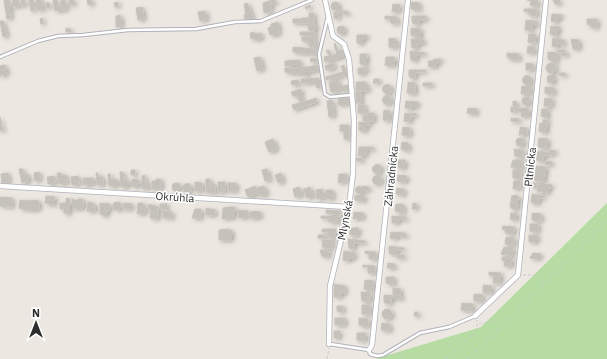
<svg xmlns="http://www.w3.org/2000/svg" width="607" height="359" font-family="'IBM Plex Sans',sans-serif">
<defs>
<filter id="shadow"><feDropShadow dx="2.5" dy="1.5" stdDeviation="2" flood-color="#0004"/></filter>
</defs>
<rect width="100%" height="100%" fill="#ece8e1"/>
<path fill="#b6dca4" d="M 607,203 L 607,359 L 375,359 L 481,327 Z"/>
<path fill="#c5c2bc" stroke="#c8c3bb" filter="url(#shadow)" d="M 4,0 L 9,0 L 10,6 L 5,6 Z
M 13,0 L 18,0 L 19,6 L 13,7 Z
M 21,0 L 25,0 L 25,5 L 21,6 Z
M 29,0 L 33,0 L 34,11 L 31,11 Z
M 36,0 L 39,0 L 41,10 L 38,10 Z
M 39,0 L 43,0 L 41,1 L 43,10 L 41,10 Z
M 53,0 L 57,0 L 58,6 L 62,6 L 63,10 L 55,11 Z
M 61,0 L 65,0 L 67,9 L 63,10 Z
M 69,0 L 74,0 L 74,4 L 70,5 Z
M 87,0 L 92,0 L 92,4 L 88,5 Z
M 270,0 L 275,0 L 276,3 L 271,4 Z
M 527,0 L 538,0 L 537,6 L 530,5 L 531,1 Z
M 553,0 L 560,0 L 559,4 L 555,4 Z
M 269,1 L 272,11 L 264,13 L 263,3 Z
M 118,2 L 118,7 L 115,7 L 114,3 Z
M 411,2 L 419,3 L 420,10 L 411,9 Z
M331 6a4 4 0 1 1 8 0a4 4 0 1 1-8 0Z
M 46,3 L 49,3 L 50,7 L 46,8 Z
M 247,3 L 253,18 L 248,20 L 247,18 L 245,19 L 244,15 L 246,14 L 244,4 Z
M 393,4 L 400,5 L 399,11 L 392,12 Z
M 310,5 L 311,7 L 306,9 L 305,7 Z
M 5,6 L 10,6 L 11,18 L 7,19 Z
M 142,7 L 144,19 L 138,20 L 136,8 Z
M 524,9 L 537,9 L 537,16 L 530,15 L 528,12 L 524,11 Z
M 338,10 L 348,12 L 348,15 L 338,11 Z
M 205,11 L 207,19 L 200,21 L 198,12 Z
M 334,12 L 338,12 L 339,19 L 334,18 Z
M 309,13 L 314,13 L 314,23 L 302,23 L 302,18 L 309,18 Z
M 552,14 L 562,15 L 562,17 L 559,17 L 557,22 L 551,21 Z
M 120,15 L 122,26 L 116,27 L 116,16 Z
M 385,16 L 397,17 L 397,24 L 391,23 L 390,19 L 385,19 Z
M 412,16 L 426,16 L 426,20 L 419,20 L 419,24 L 414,24 L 412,22 Z
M 43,18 L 43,24 L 41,24 L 40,19 Z
M 293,19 L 302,19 L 302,23 L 293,23 Z
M 587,19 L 597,19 L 597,28 L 591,27 L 591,25 L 587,24 Z
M 526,20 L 533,21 L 532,30 L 525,30 Z
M 0,21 L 3,21 L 7,36 L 3,37 Z
M 533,21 L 537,21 L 537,25 L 533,25 Z
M 278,22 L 279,34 L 270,35 L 268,28 L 271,27 L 271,24 Z
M308 27a4 4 0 1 1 8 0a4 4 0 1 1-8 0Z
M337 30a4 4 0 1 1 8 0a4 4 0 1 1-8 0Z
M 551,26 L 560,27 L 559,30 L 557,30 L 557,36 L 550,34 Z
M 66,28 L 70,29 L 71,32 L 66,32 Z
M 411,28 L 421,29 L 420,38 L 411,35 Z
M 254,32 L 255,34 L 261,33 L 262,38 L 255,40 L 255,38 L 251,39 L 250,33 Z
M 300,32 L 315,32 L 315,36 L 300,35 Z
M 529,34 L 536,34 L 535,43 L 528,42 Z
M 357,35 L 367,35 L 367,38 L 362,39 L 362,44 L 357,43 Z
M 302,37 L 315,38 L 315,47 L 309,46 L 309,41 L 302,41 Z
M 389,38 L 396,39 L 395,44 L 400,44 L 400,45 L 396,45 L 396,48 L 389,47 Z
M 553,38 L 564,40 L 564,45 L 557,44 L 557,47 L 552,46 Z
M 411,39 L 424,40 L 424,43 L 417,44 L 417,48 L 412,48 Z
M 571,39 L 579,40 L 579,49 L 573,49 Z
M 335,43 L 338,51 L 342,50 L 344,56 L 338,58 L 334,44 Z
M 528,46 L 535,47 L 534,53 L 527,53 Z
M 293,47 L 303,48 L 303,53 L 293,52 Z
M 303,48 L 315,49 L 315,54 L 303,53 Z
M 329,50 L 333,59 L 325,62 L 324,57 L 330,56 L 326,51 Z
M 557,50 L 565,50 L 565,52 L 557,52 Z
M 410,51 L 425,53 L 425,55 L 417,54 L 416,61 L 411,60 Z
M 548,52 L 557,53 L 557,62 L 548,59 Z
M 507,53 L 519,54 L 519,60 L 509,59 L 509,57 L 507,57 Z
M 561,53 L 567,53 L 567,56 L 561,55 Z
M 337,54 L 338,58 L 333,59 L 332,56 Z
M 360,54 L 367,54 L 366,65 L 360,64 Z
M 260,57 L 263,69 L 257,71 L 254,58 Z
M 386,57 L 395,57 L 394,66 L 385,65 Z
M 316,58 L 317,61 L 311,62 L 310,59 Z
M 434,59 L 441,59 L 441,62 L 437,62 L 436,67 L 429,67 L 428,61 L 433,61 Z
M 300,60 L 300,65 L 285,66 L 285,61 Z
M546 68a5 5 0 1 1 10 0a5 5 0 1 1-10 0Z
M 334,63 L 335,68 L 326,70 L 325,66 Z
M 526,63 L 533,64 L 533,70 L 526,70 Z
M 5,65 L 7,74 L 1,75 L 0,77 L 0,66 Z
M 317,65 L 318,70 L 308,72 L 308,67 Z
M 344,65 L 347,74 L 337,77 L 336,74 L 343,72 L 341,66 Z
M 308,67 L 308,70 L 303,71 L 303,67 Z
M298 70a3 3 0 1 1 6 0a3 3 0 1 1-6 0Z
M 285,68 L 299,68 L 299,74 L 285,72 Z
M 358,68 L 368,68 L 368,70 L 364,70 L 364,74 L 358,74 Z
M 308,70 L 306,72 L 307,76 L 304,76 L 303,71 Z
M 409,70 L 426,70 L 425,72 L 416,72 L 415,78 L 411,78 L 409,76 Z
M 559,73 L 565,73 L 565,76 L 559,75 Z
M 336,74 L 337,77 L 326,80 L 326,77 Z
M547 79a4 4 0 1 1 8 0a4 4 0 1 1-8 0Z
M522.5 80a4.5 4.5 0 1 1 9 0a4.5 4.5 0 1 1-9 0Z
M 319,78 L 320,88 L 317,88 L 316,82 L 305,83 L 305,79 Z
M 301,79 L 305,79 L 306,83 L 302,83 Z
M 374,79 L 379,79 L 379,83 L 373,83 Z
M 298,80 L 299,84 L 292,85 L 291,81 Z
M 338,80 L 340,90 L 331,92 L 329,83 Z
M 356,82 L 366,82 L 365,86 L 368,86 L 368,91 L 356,91 Z
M 408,82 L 415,83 L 415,87 L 408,87 Z
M 423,83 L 432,83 L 432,86 L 423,86 Z
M382.5 89a4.5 4.5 0 1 1 9 0a4.5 4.5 0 1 1-9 0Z
M 348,85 L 349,89 L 342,91 L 341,87 Z
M 522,86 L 531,87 L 530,94 L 521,94 Z
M 408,87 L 415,87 L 415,94 L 407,93 Z
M 545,87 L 554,88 L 554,94 L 545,93 Z
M 301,89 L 302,92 L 300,93 L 303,101 L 300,102 L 297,95 L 293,96 L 291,92 Z
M 356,92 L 361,92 L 361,103 L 356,103 Z
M382.5 100a4.5 4.5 0 1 1 9 0a4.5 4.5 0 1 1-9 0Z
M522 101a4 4 0 1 1 8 0a4 4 0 1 1-8 0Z
M 316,98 L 317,102 L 311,104 L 310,100 Z
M 349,98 L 350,103 L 338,105 L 338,99 Z
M 545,98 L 552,99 L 552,106 L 544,106 Z
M 310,100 L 311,104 L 294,110 L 292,105 Z
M 332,100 L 334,116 L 329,117 L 327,101 Z
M 406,101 L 418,102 L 417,107 L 412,106 L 412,109 L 405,108 Z
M 513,101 L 517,102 L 516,107 L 513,106 Z
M 358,105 L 365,105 L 365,113 L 358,113 Z
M 511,107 L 517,108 L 517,109 L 514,109 L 514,112 L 511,112 Z
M 468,108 L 477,109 L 476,114 L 467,113 Z
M 517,108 L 529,109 L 528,116 L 522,117 L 521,112 L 517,111 Z
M 542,109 L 548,109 L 547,118 L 541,116 Z
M 384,110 L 390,111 L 389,121 L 383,120 Z
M 367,113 L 374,113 L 374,121 L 363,121 L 363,116 L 367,116 Z
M 405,113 L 411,114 L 416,113 L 416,116 L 411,116 L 410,122 L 404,121 Z
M 0,117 L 3,131 L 0,131 Z
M 511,118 L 519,119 L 519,122 L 511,121 Z
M 543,120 L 548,120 L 548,123 L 543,123 Z
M 359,122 L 370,123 L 370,125 L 366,125 L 366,131 L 361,131 L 359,130 Z
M 540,123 L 547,124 L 546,133 L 539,131 Z
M 340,125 L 349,125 L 349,139 L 344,139 L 344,131 L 340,131 Z
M 403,127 L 410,128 L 410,136 L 402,135 Z
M 520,127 L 527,128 L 527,130 L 520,130 Z
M 520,130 L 527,130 L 527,134 L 519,135 Z
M516 142a4 4 0 1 1 8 0a4 4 0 1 1-8 0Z
M 539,138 L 548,139 L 547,148 L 538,147 Z
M 273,139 L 277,149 L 269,152 L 265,142 Z
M 402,142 L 408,143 L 409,151 L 401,149 Z
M 359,147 L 373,147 L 373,150 L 366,149 L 366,155 L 358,156 Z
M 514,149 L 523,150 L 523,157 L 515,156 Z
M 550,150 L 556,151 L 555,153 L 549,152 Z
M 537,151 L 553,153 L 552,155 L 544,155 L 543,161 L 536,160 Z
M 356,158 L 363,159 L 363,161 L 356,161 Z
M 398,160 L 405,160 L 405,163 L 397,163 Z
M 513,160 L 522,160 L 522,168 L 511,167 Z
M 546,161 L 552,162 L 551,165 L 545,164 Z
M 397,163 L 405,163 L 404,169 L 397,167 Z
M372.5 169a4.5 4.5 0 1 1 9 0a4.5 4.5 0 1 1-9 0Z
M 536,166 L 546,167 L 545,174 L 535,173 Z
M 19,169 L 23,169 L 23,174 L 29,175 L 28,182 L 22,183 Z
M 267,169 L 270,180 L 265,181 L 262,170 Z
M 131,170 L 135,170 L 135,175 L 131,175 Z
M 513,170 L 521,171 L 521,178 L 513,178 Z
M 39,172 L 40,180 L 35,181 L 34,173 Z
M 120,172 L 123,172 L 124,180 L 129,180 L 127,187 L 121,187 Z
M 8,173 L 9,182 L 2,183 L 1,174 Z
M 57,173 L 61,173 L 61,176 L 66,175 L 67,183 L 59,184 Z
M 96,173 L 98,173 L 98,177 L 103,177 L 103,185 L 97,185 Z
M 281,173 L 283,182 L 278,183 L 275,175 Z
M 535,173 L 545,174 L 544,181 L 534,180 Z
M 108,174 L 110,174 L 111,179 L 118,180 L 116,186 L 109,186 Z
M 339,174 L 347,174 L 347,181 L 338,183 Z
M 145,175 L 145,183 L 150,183 L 150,187 L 142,189 L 142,176 Z
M 398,175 L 407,176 L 406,182 L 397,181 Z
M372.5 180a4.5 4.5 0 1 1 9 0a4.5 4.5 0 1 1-9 0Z
M 54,176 L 55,183 L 48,184 L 47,177 Z
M 78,176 L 79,184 L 72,185 L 71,177 Z
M 83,178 L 93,178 L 93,184 L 83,185 Z
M 156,179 L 161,179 L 161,189 L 152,189 L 152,181 L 156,181 Z
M 206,179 L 210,179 L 210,185 L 215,184 L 215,193 L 206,192 Z
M131 183a4 4 0 1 1 8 0a4 4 0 1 1-8 0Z
M 514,181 L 520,181 L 520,188 L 513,189 Z
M 195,182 L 202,183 L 202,191 L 195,191 Z
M 218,182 L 225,182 L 225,192 L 218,192 Z
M172 187a4 4 0 1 1 8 0a4 4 0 1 1-8 0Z
M 228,183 L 236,183 L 236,191 L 228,191 Z
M 533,183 L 537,183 L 536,188 L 533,188 Z
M 537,183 L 552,185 L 551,188 L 549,187 L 548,193 L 537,191 L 539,185 Z
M182.5 188a4.5 4.5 0 1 1 9 0a4.5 4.5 0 1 1-9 0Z
M 255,186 L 258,193 L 251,196 L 248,189 Z
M 264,186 L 267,194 L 260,196 L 257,188 Z
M 362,186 L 369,187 L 368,191 L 362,190 Z
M355.5 190a3.5 3.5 0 1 1 7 0a3.5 3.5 0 1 1-7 0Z
M 299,187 L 302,195 L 295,197 L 293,189 Z
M 310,187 L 313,196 L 307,198 L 304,189 Z
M 397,188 L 404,189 L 404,195 L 396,194 Z
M 248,189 L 251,196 L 248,197 L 245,190 Z
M 322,189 L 324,198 L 317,199 L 316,190 Z
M 326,190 L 332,190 L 333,198 L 327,199 Z
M 532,194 L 544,196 L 544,198 L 539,198 L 538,204 L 533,203 L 531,202 Z
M511 199a4 4 0 1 1 8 0a4 4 0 1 1-8 0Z
M 355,195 L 365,196 L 364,201 L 355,200 Z
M 46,196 L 55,197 L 54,205 L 45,203 Z
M 0,197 L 12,198 L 12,207 L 0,206 Z
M 66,198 L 70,199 L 69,214 L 64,213 L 64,209 L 60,209 L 60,203 L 66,203 Z
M 72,199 L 78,201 L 78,199 L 83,199 L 83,208 L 73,209 Z
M 20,200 L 30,201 L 29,210 L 19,208 Z
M 32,200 L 39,201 L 39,209 L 29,210 L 30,201 Z
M510 205a4 4 0 1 1 8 0a4 4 0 1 1-8 0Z
M113 206a4 4 0 1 1 8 0a4 4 0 1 1-8 0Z
M 88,202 L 91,202 L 95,205 L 95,211 L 87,211 Z
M 100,203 L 110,204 L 109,211 L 107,211 L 106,216 L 100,214 Z
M 124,203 L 132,204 L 131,209 L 123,209 Z
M 138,203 L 143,203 L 143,205 L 145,206 L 145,213 L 137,214 Z
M 413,203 L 417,204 L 416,209 L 412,209 Z
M 149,204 L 158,207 L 158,219 L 150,218 L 151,209 L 148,209 Z
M 160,204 L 167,204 L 166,209 L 160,209 Z
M 396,204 L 403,204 L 404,213 L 395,211 Z
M 230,207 L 235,207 L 234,217 L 222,219 L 223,208 Z
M 206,208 L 215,210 L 215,215 L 206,215 Z
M 195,209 L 201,209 L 201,218 L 192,218 Z
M 239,210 L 248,211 L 248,216 L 243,218 L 238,217 Z
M 326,210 L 341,211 L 341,215 L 326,213 Z
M 164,211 L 172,212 L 172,218 L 162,217 Z
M 255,211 L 260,212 L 261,216 L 258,216 L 258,218 L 250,218 L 251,212 Z
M 354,212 L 363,213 L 363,218 L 353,219 Z
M 511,213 L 517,213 L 516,220 L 510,219 Z
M 532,213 L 541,214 L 541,221 L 532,220 Z
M 321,216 L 341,217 L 340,222 L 329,222 L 329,219 L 321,218 Z
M 392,216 L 406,217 L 406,220 L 400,219 L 397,223 L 392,223 Z
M 530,224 L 538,224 L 538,232 L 530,231 Z
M 503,226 L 515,227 L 513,234 L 506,233 L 505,230 L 502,229 Z
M 350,228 L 359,228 L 358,235 L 350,235 Z
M 228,229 L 232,231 L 231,240 L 219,240 L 219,230 Z
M 322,229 L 336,229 L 335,238 L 329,237 L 328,232 L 322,232 Z
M 391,232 L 405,233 L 406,237 L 397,235 L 396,239 L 390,238 Z
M 318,235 L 325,235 L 325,238 L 318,238 Z
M 529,235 L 538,236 L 536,242 L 529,242 Z
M 506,237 L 514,238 L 514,245 L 505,244 Z
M 348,239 L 365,241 L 365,243 L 354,243 L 354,249 L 349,248 Z
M 323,240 L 332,240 L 332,248 L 322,247 Z
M 389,246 L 404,248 L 404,250 L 397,249 L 396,255 L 394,255 L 389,253 Z
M 504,247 L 513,248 L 512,256 L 501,254 Z
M 320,250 L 329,250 L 328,257 L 322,256 Z
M 344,251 L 355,253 L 354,258 L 350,258 L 349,261 L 343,260 Z
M 365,251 L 376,252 L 376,259 L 369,259 L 369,254 L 365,253 Z
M 533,253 L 541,254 L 540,257 L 538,259 L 530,258 Z
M 397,255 L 404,255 L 404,258 L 397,258 Z
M 502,257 L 512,259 L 511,266 L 504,266 L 505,261 L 502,260 Z
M 388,263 L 394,264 L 395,268 L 387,268 Z
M 363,265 L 375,266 L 375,273 L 368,273 L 368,267 L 363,267 Z
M 489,272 L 501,273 L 500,283 L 493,283 L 494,276 L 489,275 Z
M 386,277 L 394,277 L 394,285 L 386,283 Z
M 365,280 L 374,281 L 373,290 L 364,289 Z
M 334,284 L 345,286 L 345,291 L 334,290 Z
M 483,285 L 492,286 L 491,293 L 483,292 Z
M 393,288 L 401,289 L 400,295 L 393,294 Z
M 334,290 L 345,291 L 345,293 L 341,293 L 341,297 L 334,297 Z
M 361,292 L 371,293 L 370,301 L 362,301 Z
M 474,294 L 483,295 L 482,301 L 474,301 Z
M 384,295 L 402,296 L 402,299 L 391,298 L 391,304 L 385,303 L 384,302 Z
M 462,303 L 473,304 L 472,311 L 461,310 Z
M 362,305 L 370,305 L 370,314 L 362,314 Z
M 337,306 L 343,306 L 343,312 L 337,311 Z
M382 314a5 5 0 1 1 10 0a5 5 0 1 1-10 0Z
M 415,312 L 418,312 L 418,316 L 414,316 Z
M 335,318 L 345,318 L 345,325 L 335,325 Z
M 359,318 L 368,319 L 368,327 L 359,325 Z
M 382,323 L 390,324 L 390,331 L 381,330 Z
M 334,331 L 340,331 L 339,338 L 334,338 Z
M 357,333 L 366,333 L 365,341 L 357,340 Z"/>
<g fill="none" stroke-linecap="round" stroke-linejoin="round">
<defs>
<path id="lane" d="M 328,16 L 319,54 L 325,94 L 330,97 L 351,95
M 0,57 L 38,41 L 58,36 L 83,35 L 128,30 L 196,29 L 235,22 L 261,21 L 312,0
M 330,344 L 369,350 L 370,354 L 377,356 L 383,355 L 420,333 L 449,327 L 475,316"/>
<path id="street" d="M 325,0 L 333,36 L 344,44 L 349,59 L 354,120 L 353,173 L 349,207 L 330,286 L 329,344
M 0,186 L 349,207
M 475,316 L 518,275 L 546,0
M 369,350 L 372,345 L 408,0"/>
</defs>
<use href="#lane" stroke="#b1b2bb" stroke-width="4.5"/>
<use href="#street" stroke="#b1b2bb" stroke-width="6"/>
<path stroke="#c8c8c8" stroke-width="1" stroke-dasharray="3 2" stroke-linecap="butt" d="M 523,275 L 535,275 L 543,282
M 479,324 L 495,321
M 397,352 L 403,359
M 327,359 L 329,348
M 447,359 L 477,330 L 477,320
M 468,359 L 607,221"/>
<use href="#lane" stroke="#fff" stroke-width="2.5"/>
<use href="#street" stroke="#fff" stroke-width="4.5"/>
</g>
<g text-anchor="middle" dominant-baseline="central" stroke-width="3" stroke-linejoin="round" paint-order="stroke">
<g font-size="11" fill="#2d2d2d" stroke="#fff">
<text transform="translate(530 167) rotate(-84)">Pltnícka</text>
<text transform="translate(391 176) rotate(-84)">Záhradnícka</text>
<text transform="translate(175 197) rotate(4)">Okrúhla</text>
<text transform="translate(345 220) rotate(-79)">Mlynská</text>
</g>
</g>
<g transform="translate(36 323)" stroke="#ffffff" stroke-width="3" paint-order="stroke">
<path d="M0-3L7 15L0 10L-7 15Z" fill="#2d2d2d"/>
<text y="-6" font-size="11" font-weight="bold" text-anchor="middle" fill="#2d2d2d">N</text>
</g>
</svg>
